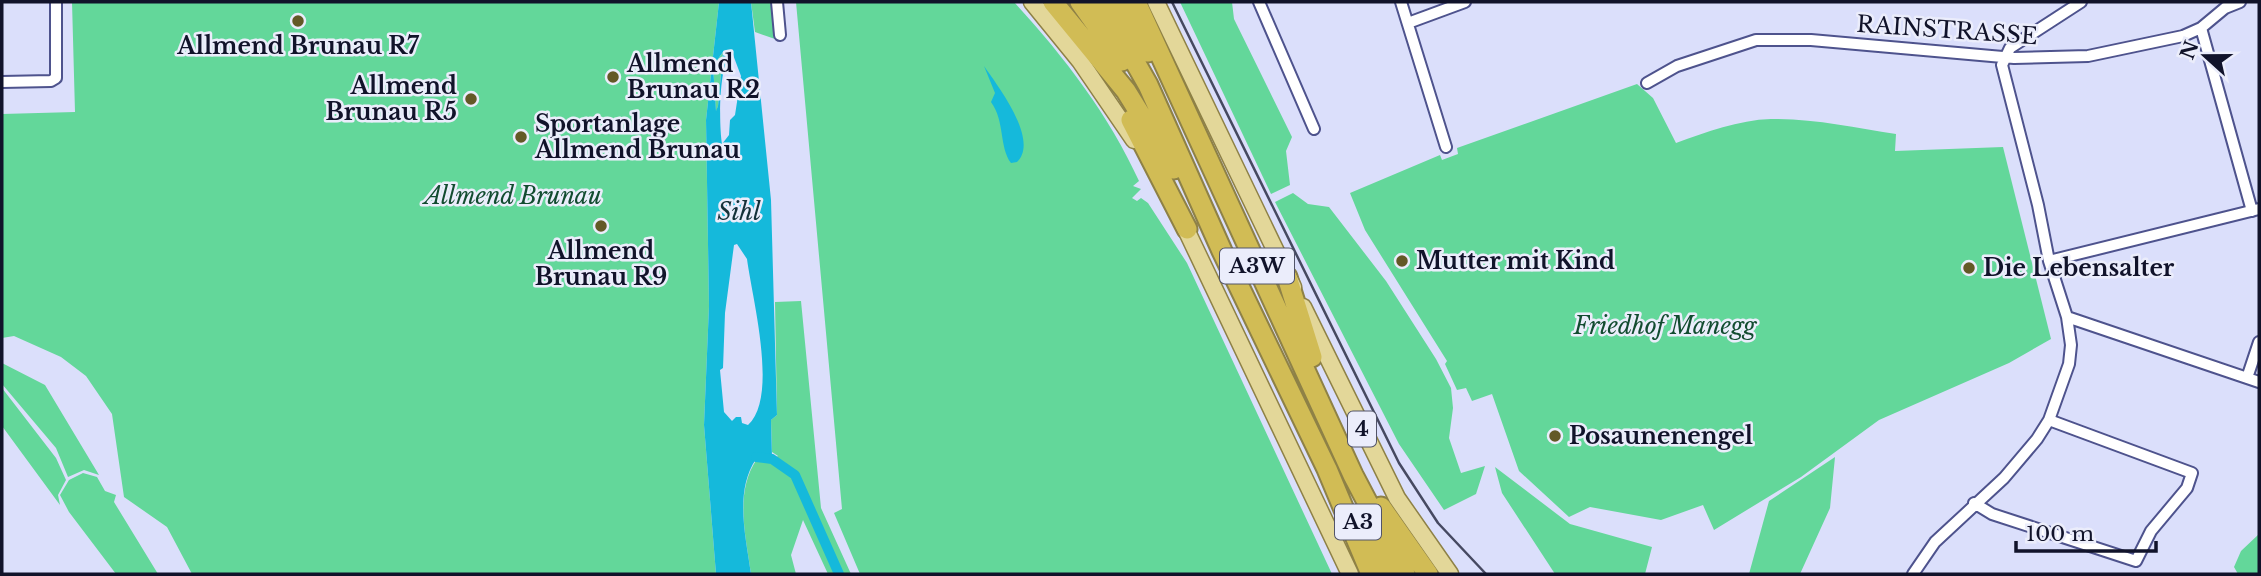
<svg xmlns="http://www.w3.org/2000/svg" width="2261" height="576" font-family="'Libre Baskerville',serif">
<rect width="100%" height="100%" fill="#dbdffb"/>
<path fill="#63d79a" d="M 72,2 L 719,2 L 706,120 L 709,306 L 704,425 L 716,574 L 192,574 L 167,527 L 124,497 L 112,414 L 86,376 L 61,357 L 14,336 L 2,338 L 2,114 L 75,112 Z
M 751,2 L 772,2 L 775,39 L 755,32 Z
M 796,2 L 1014,2 C 1063,55 1109,115 1139,181 L 1133,186 L 1141,189 L 1132,198 L 1137,201 L 1141,198 L 1148,203 L 1187,263 L 1332,574 L 860,574 L 834,513 L 842,509 Z
M 1180,2 L 1232,2 L 1234,19 L 1292,137 L 1286,151 L 1290,185 L 1271,194 Z
M 723,52 L 718,106 L 716,113 L 713,66 Z
M 1637,84 L 1653,98 L 1676,143 C 1707,132 1738,120 1771,119 C 1813,118 1855,128 1896,134 L 1895,151 L 2003,147 L 2051,339 L 2009,363 L 1879,420 L 1801,477 L 1714,530 L 1703,505 L 1661,520 L 1590,507 L 1569,517 L 1519,471 L 1492,394 L 1472,401 L 1466,388 L 1457,390 L 1445,364 L 1447,361 L 1365,230 L 1350,193 L 1440,155 L 1442,160 L 1458,154 L 1457,148 Z
M 1293,193 L 1308,204 L 1329,207 L 1386,281 L 1436,359 L 1451,388 L 1453,408 L 1449,438 L 1461,473 L 1485,466 L 1476,494 L 1444,510 L 1399,444 L 1275,202 Z
M 801,301 L 821,508 L 851,574 L 828,574 L 803,520 L 791,555 L 796,574 L 751,574 C 746,537 734,492 757,459 L 770,461 L 778,456 L 772,452 L 771,420 L 777,415 L 775,302 Z
M 2,363 L 45,385 L 99,475 L 84,470 L 68,477 L 56,448 L 2,384 Z
M 2,388 L 56,458 L 66,480 L 58,495 L 60,505 L 2,426 Z
M 1835,457 L 1830,508 L 1800,574 L 1749,574 L 1769,501 Z
M 1495,467 L 1570,524 L 1652,547 L 1645,574 L 1555,574 L 1502,493 Z
M 83,473 L 97,477 L 105,491 L 116,495 L 114,502 L 158,574 L 116,574 L 69,512 L 60,495 L 69,480 Z
M 2259,534 L 2259,574 L 2238,574 L 2234,567 L 2241,551 Z"/>
<path fill="#15b9db" fill-rule="evenodd" d="M 719,2 L 751,2 L 771,200 L 777,415 L 771,420 L 772,457 L 756,459 C 734,492 746,537 751,574 L 716,574 L 704,425 L 709,306 L 706,120 ZM 723,52 L 718,106 L 716,111 L 713,66 ZM 732,52 L 741,76 L 735,115 L 730,120 L 729,135 L 722,144 C 719,125 718,65 732,52 ZM 737,244 L 747,259 C 752,298 779,397 748,425 L 742,423 L 741,417 L 736,417 L 732,421 L 724,412 L 720,370 L 723,368 L 725,313 L 734,245 Z
M 984,66 C 997,85 1040,140 1017,162 L 1011,163 C 999,147 1005,121 991,102 L 995,93 Z"/>
<g fill="none" stroke-linecap="round" stroke-linejoin="round">
<path stroke="#15b9db" stroke-width="10" d="M 756,457 L 772,459 L 795,475 L 839,574"/>
<defs>
<path id="minor" d="M 777,2 L 780,35
M 1259,2 L 1314,129
M 1401,2 L 1446,147
M 1408,23 L 1465,2
M 2201,28 L 2252,211
M 2,82 L 51,81 L 56,78 L 56,2
M 1647,83 L 1677,66 L 1756,40 L 1811,40 L 2014,58 L 2088,56 L 2183,36 L 2201,28 L 2225,8 L 2240,2
M 2049,261 L 2259,209
M 2067,317 L 2259,382
M 2247,378 L 2259,342
M 1974,503 L 1992,514 L 2136,561 L 2151,531 L 2187,488 L 2192,473 L 2049,420
M 1913,574 L 1935,542 L 2004,478 L 2037,439 L 2049,420 L 2069,364 L 2071,345 L 2067,317 L 2049,261 L 2038,205 L 2002,65 L 2010,48 L 2081,2"/>
<path id="primary" d="M 1032,2 L 1080,61 L 1134,140
M 1156,2 L 1293,287
M 1181,219 L 1350,574
M 1303,307 L 1397,498 L 1450,574"/>
<path id="motorway" d="M 1053,2 L 1126,91 L 1174,169
M 1080,2 L 1122,61
M 1101,2 L 1148,85 L 1222,251 L 1327,469 L 1371,574
M 1118,2 L 1148,52
M 1136,2 L 1353,475 L 1405,574
M 1131,120 L 1187,229
M 1287,277 L 1312,357
M 1381,507 L 1428,574
M 1363,530 L 1390,574"/>
</defs>
<use href="#minor" stroke="#4e538d" stroke-width="14"/>
<use href="#primary" stroke="#8e8146" stroke-width="19"/>
<use href="#motorway" stroke="#8e8146" stroke-width="23"/>
<use href="#minor" stroke="#fff" stroke-width="10"/>
<use href="#primary" stroke="#e3d799" stroke-width="16"/>
<use href="#motorway" stroke="#d1bc55" stroke-width="19"/>
<path stroke="#464961" stroke-width="2.5" d="M 1172,2 L 1399,463 L 1438,523 L 1486,574"/>
</g>
<g fill="#635926" stroke="#ebedfb" stroke-width="2.5">
<circle cx="298" cy="21" r="7"/>
<circle cx="613" cy="77" r="7"/>
<circle cx="471" cy="99" r="7"/>
<circle cx="521" cy="137" r="7"/>
<circle cx="601" cy="226" r="7"/>
<circle cx="1402" cy="261" r="7"/>
<circle cx="1969" cy="268" r="7"/>
<circle cx="1555" cy="436" r="7"/>
</g>
<g text-anchor="middle" dominant-baseline="central" stroke-width="5" stroke-linejoin="round" paint-order="stroke">
<g fill="#ebedfb" stroke="#525469" stroke-width="2">
<rect x="1220" y="248.5" width="74" height="35" rx="5"/>
<rect x="1348" y="411.5" width="28" height="35" rx="5"/>
<rect x="1335" y="504.5" width="46" height="35" rx="5"/>
</g>
<g font-size="21" font-weight="bold" fill="#11132a">
<text x="1257" y="266">A3W</text>
<text x="1362" y="429">4</text>
<text x="1358" y="522">A3</text>
</g>
<g font-size="23" fill="#11132a" stroke="#ebedfb">
<text transform="translate(1947 30) rotate(4)">RAINSTRASSE</text>
</g>
<g font-size="23" font-weight="bold" fill="#11132a" stroke="#ebedfb" text-anchor="start">
<text x="298" y="46" text-anchor="middle">Allmend Brunau R7</text>
<text x="627" y="64">Allmend<tspan x="627" dy="26">Brunau R2</tspan></text>
<text x="457" y="86" text-anchor="end">Allmend<tspan x="457" dy="26">Brunau R5</tspan></text>
<text x="535" y="124">Sportanlage<tspan x="535" dy="26">Allmend Brunau</tspan></text>
<text x="601" y="251" text-anchor="middle">Allmend<tspan x="601" dy="26">Brunau R9</tspan></text>
<text x="1416" y="261">Mutter mit Kind</text>
<text x="1983" y="268">Die Lebensalter</text>
<text x="1569" y="436">Posaunenengel</text>
</g>
<g font-size="23" font-style="italic" fill="#124c30" stroke="#ebedfb">
<text x="513" y="196">Allmend Brunau</text>
<text x="1665" y="326">Friedhof Manegg</text>
</g>
<g font-size="24" font-style="italic" fill="#143139" stroke="#ebedfb">
<text x="739" y="211">Sihl</text>
</g>
</g>
<rect width="2261" height="576" fill="none" stroke="#11132a" stroke-width="7"/>
<g transform="translate(2205 56) rotate(291)" stroke="#ebedfb" stroke-width="5" paint-order="stroke">
<path d="M0-5L12 26L0 18L-12 26Z" fill="#11132a"/>
<text y="-10" font-size="19" font-weight="bold" text-anchor="middle" fill="#11132a">N</text>
</g>
<path d="M2016 541v10h140v-10" fill="none" stroke="#11132a" stroke-width="3.5"/>
<text x="2026" y="541" font-size="21" fill="#11132a" stroke="#ebedfb" stroke-width="5" paint-order="stroke">100 m</text>
</svg>
